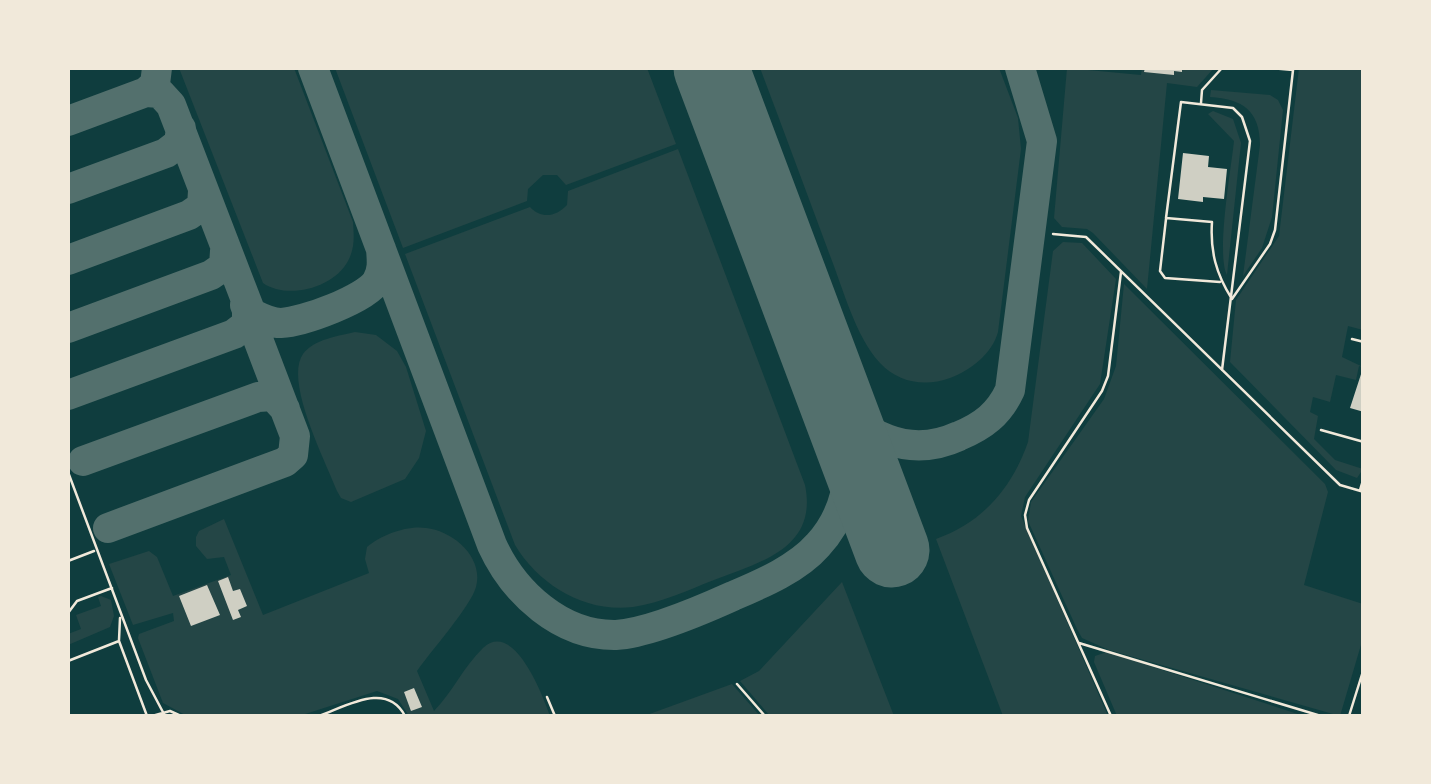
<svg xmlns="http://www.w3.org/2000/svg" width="1431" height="784" font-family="'Alegreya Sans',sans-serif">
<rect width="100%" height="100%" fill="#0f3d3e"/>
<path fill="#244646" d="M 179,68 L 294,68 L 353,222 C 354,236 355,248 348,261 C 334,288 287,300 263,283 Z
M 335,68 L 647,68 L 676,144 L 566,185 L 557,175 L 543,175 L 528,189 L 527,201 L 403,248 Z
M 760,68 L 999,68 L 1018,118 L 1021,149 L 998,332 C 992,354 971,370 950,378 C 925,387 899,383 880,363 C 855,336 843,288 829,253 C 806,191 783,129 760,68 Z
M 1067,68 L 1141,75 L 1142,68 L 1214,68 L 1197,87 L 1167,83 L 1147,289 L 1093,233 L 1087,229 L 1062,227 L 1054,218 Z
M 1299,68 L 1363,68 L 1363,330 L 1348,326 L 1342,357 L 1363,367 L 1359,366 L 1356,380 L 1336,375 L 1330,402 L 1313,397 L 1310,412 L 1318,416 L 1314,439 L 1335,460 L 1363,469 L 1357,478 L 1336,470 L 1230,362 L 1236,300 L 1279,236 Z
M 1211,90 L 1270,95 L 1278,100 L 1283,110 L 1272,217 L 1262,248 L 1243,276 L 1260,145 C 1260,111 1243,99 1210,97 Z
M 1213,111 L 1233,119 L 1241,143 L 1227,275 C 1216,255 1231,169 1234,141 L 1208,114 Z
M 678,149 L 805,485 C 818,548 761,562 714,580 C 688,590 661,603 633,607 C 585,613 539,585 515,545 L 405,254 L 530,207 C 541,219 556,217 567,205 L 568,191 Z
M 1063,242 L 1082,243 L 1116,279 L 1100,384 L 1025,497 L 1021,516 L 1108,716 L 1003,716 L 936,539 C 983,522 1012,488 1028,442 L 1053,251 Z
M 1124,284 L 1325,484 L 1328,492 L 1304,585 L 1363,604 L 1363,638 L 1340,716 L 1109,650 L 1082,638 L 1077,629 L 1028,521 L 1031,502 L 1104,399 L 1116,366 Z
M 355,332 L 376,335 L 397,351 L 406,367 L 426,431 L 419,458 L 405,479 L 351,502 L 341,498 L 337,491 C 325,460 284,381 303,354 C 314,339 339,336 355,332 Z
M 224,519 L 263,615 L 369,573 L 365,559 L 367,547 C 381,535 407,525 426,528 C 453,531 484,557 476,587 C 471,606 431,651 417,671 L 434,711 C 452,693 464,666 483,648 C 514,619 543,696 550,716 L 409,716 L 398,699 L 377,691 L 299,716 L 187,716 L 163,703 L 138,638 L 139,634 L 174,621 L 173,613 L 133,625 L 109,564 L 149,551 L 157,557 L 173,596 L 231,575 L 224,557 L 207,559 L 196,546 L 196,537 L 199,531 Z
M 842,582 L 894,716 L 770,716 L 740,681 L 759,671 Z
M 101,596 L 111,600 L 114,616 L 110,627 L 68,645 L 68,634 L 81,629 L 76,615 L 101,606 L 98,597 Z
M 1107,652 L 1304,716 L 1117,716 L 1094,662 L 1095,656 Z
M 732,684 L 760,716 L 644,716 Z"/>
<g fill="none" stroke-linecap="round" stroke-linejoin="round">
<path stroke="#53706d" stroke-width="30" d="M 157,68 L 155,84 L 146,92 L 160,93 L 171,105 L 251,313 C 261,318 270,323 281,323 C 303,322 366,299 377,281 C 383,270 382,261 381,249
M 313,68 L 492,545 C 514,593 561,636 616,635 C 649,633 702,610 733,596 C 761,584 797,569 818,545 C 846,515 851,478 850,438
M 68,121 L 146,92
M 68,189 L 166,153 L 179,143 L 181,128
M 68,260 L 189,215 L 202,206 L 203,191
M 68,328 L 211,275 L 224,266 L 225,251
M 833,391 C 860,437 909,459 959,436 C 983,426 999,414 1010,390 L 1042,141 L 1020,68
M 68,395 L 234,334 L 247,324 L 247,310
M 83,461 L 258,397 L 273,396 L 285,409
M 108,528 L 285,462 L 293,455 L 295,436 L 245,305"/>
<path stroke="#53706d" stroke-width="75" d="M 711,68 L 892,550"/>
</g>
<path fill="#cfcfc3" d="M 1145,68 L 1182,68 L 1182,72 L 1174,71 L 1174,75 L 1144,72 Z
M 1183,153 L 1209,156 L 1208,167 L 1227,169 L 1224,199 L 1203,197 L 1203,202 L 1178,199 Z
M 1364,365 L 1364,412 L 1350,408 Z
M 228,577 L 233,591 L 240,589 L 247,606 L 238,610 L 241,617 L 233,620 L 218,581 Z
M 207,585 L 220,615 L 191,626 L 179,596 Z
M 414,688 L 422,707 L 411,711 L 404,692 Z"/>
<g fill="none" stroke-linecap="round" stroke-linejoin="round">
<path stroke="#f1e9da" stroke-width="2.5" d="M 1201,103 L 1202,90 L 1222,68
M 1166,219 L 1160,271 L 1165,278 L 1220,282
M 1053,234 L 1086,237 L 1340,485 L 1364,492
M 1352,339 L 1364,342
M 1222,370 L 1250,141 L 1242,117 L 1233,108 L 1181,102 L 1166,218 L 1212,222 C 1210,251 1216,274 1232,299 L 1270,244 L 1275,230 L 1293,70 L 1270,68
M 1321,430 L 1364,442
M 68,472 L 146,680 L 165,716
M 1360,490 L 1364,477
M 68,561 L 94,551
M 68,613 L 77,601 L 112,588
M 119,640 L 120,618
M 1079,643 L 1321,716
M 68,661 L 119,641 L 147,716
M 737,684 L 765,716
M 547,697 L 555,716
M 152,716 L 170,711 L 181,716
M 319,716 C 347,706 387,681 405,716
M 1111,716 L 1027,528 L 1025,515 L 1029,500 L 1102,391 L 1108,376 L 1121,272
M 1349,716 L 1364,668"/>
</g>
<rect width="1431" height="784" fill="none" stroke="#f1e9da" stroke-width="140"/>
</svg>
